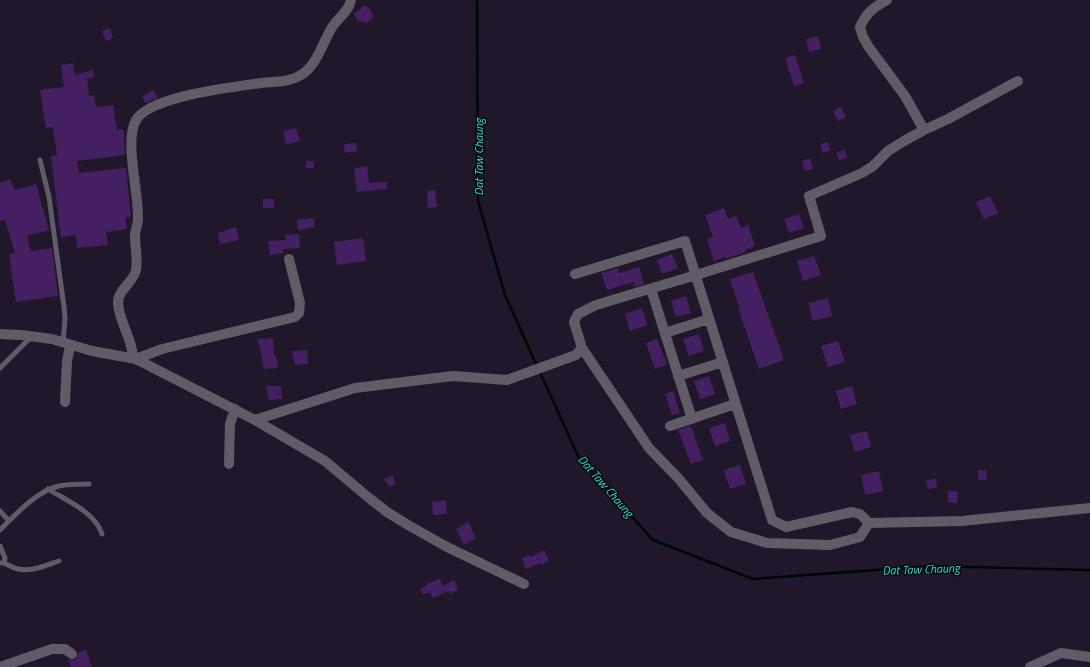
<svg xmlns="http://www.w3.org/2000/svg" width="1090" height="667" font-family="'Titillium Web',sans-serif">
<rect width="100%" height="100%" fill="#21172b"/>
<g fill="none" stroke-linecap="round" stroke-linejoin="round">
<path stroke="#000604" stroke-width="2.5" d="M 477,0 L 478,201 L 505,295 L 537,366
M 539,370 L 579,458 L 653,540 L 753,579 L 931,566 L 1090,570"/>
</g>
<path fill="#442063" d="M 365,5 L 371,10 L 373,17 L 367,23 L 358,21 L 354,14 Z
M 110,28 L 113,38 L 106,41 L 102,31 Z
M 818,36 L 821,49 L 809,52 L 806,39 Z
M 795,55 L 804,83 L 794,86 L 785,58 Z
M 73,63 L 75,75 L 93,70 L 94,77 L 87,79 L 89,96 L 94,95 L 96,107 L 113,105 L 117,130 L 123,129 L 125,138 L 124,138 L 125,155 L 77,161 L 79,173 L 126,168 L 131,217 L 125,218 L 127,229 L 106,232 L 108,245 L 77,248 L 76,235 L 61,237 L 51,156 L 57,155 L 53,127 L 46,128 L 40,90 L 64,87 L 61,65 Z
M 153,90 L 158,98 L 146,103 L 142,97 Z
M 841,107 L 846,117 L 838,121 L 833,111 Z
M 296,128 L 300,141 L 286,145 L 283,131 Z
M 828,142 L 831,150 L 823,153 L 820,144 Z
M 356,143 L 357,151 L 345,153 L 344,144 Z
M 845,150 L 847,158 L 839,160 L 836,152 Z
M 810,158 L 813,169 L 805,171 L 802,161 Z
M 306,161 L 314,161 L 314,168 L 306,168 Z
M 367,166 L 369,183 L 387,182 L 387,189 L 357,192 L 354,168 Z
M 10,179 L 15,190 L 36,184 L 49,230 L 27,236 L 31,251 L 52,248 L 58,296 L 16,302 L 9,254 L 15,253 L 5,220 L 0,221 L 0,183 Z
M 435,190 L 437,207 L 428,208 L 427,191 Z
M 990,196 L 998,213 L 984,219 L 976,202 Z
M 263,199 L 274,199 L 274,208 L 263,208 Z
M 724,208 L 728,219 L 736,216 L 741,228 L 748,225 L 755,246 L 745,250 L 746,252 L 725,259 L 725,257 L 714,261 L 707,239 L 713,237 L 705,215 Z
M 799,214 L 804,228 L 789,233 L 784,219 Z
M 314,218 L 315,227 L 298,230 L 297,220 Z
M 236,227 L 239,240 L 220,244 L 218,233 Z
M 299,234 L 300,248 L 283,249 L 283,253 L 270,255 L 268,241 L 286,240 L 285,235 Z
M 363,238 L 366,261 L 337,265 L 334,242 Z
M 672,254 L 678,268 L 662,274 L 657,260 Z
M 814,256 L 821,275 L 803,281 L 797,261 Z
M 639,267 L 644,284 L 635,287 L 633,282 L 607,290 L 601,273 L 618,268 L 619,273 Z
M 753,272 L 784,360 L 759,369 L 739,311 L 740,310 L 730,279 Z
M 686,296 L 691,313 L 676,317 L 671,301 Z
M 828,298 L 832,316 L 813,321 L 808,303 Z
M 642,308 L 647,325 L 630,331 L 625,314 Z
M 699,334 L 704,351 L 689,356 L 683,339 Z
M 273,338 L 274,355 L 276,355 L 278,368 L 264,369 L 258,339 Z
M 657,339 L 667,365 L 655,369 L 646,343 Z
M 838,341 L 845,362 L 828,367 L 821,346 Z
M 307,350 L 308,364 L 295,365 L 292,351 Z
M 709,376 L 715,394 L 700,399 L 694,381 Z
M 266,386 L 281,386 L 282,399 L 269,400 Z
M 852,386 L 857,404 L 841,409 L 836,391 Z
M 673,391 L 680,413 L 672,415 L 665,394 Z
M 725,423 L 730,441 L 715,446 L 709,428 Z
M 691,426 L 703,460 L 691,464 L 678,430 Z
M 867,431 L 871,447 L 855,452 L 850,435 Z
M 740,465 L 746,484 L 730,489 L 724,470 Z
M 978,470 L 987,470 L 986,480 L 978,480 Z
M 879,471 L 883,491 L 865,495 L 861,475 Z
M 393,475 L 395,484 L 390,487 L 384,479 Z
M 936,479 L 937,488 L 928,489 L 926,480 Z
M 948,491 L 958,492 L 957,503 L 948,502 Z
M 446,500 L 447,514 L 433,515 L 432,502 Z
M 468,522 L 476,538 L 464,545 L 456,529 Z
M 544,550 L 549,560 L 541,565 L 540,563 L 526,569 L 522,558 L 530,555 L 531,557 Z
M 440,579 L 443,586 L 454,580 L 458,590 L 450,594 L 449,591 L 433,598 L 430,592 L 423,595 L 420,589 L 427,585 L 426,584 Z
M 86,650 L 92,667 L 71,667 L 68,659 L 75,660 L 77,657 L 78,653 Z"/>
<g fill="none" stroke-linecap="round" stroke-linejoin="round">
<path stroke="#605b66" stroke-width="5" d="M 40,160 L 49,197 L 64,307 L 65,319 L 63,342
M 0,368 L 31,337
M 48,489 C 67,501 95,512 102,534
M 0,511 L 9,521
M 0,530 C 15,515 38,490 59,486 C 68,484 79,484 89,484
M 0,546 L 5,558 L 4,563 L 0,563
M 4,563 C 8,565 13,568 18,569 C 32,572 47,565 59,561"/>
<path stroke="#605b66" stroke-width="10" d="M 887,0 C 874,7 866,13 860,27 L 863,37 L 868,46 L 905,96 L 924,130
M 575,274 L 685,241 L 772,520 L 786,527 L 852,512 L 860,514 L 869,523 L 962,521 L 1090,508
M 651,289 L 692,419
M 665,333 L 709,319
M 0,334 L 21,335 L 52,339 L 92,351 L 136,359 L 255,420 L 325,461 L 369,498 L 387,512 L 408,525 L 447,547 L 524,584
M 582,348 L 649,448 L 679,479 L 707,513 L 731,532 L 767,543 L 830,545 L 860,537 L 869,523
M 133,358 C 133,339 119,323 118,303 C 118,289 134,282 136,270 C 138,259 135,247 135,236 C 135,230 138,225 138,219 C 139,192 124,142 136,120 C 150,96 234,87 261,83 C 277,81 290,83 304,73 C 317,63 323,43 331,29 C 336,19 349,12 351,0
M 136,359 L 162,349 L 295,317 L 299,313 L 300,303 L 289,259
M 678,376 L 723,362
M 65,402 L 67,361 L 70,346
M 255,420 L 355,388 L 453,376 L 507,380 L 576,355 L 582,348 L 574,322 L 578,314 L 596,305 L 696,275 L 821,236 L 809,196 L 862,173 L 873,166 L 888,151 L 904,141 L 924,130 L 948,119 L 1018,81
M 670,426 L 735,404
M 229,464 L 230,424 L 235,409
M 0,667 L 52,649 L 65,649 L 72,654
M 1030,667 L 1061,653 L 1090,657"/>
</g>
<g text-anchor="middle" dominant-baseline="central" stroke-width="3" stroke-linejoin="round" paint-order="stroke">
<g font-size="12" font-style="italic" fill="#22e4cd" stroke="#08050d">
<text transform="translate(478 157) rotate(-90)">Dat Taw Chaung</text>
<text transform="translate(606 486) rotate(49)">Dat Taw Chaung</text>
<text transform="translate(921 569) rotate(-2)">Dat Taw Chaung</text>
</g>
</g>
</svg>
